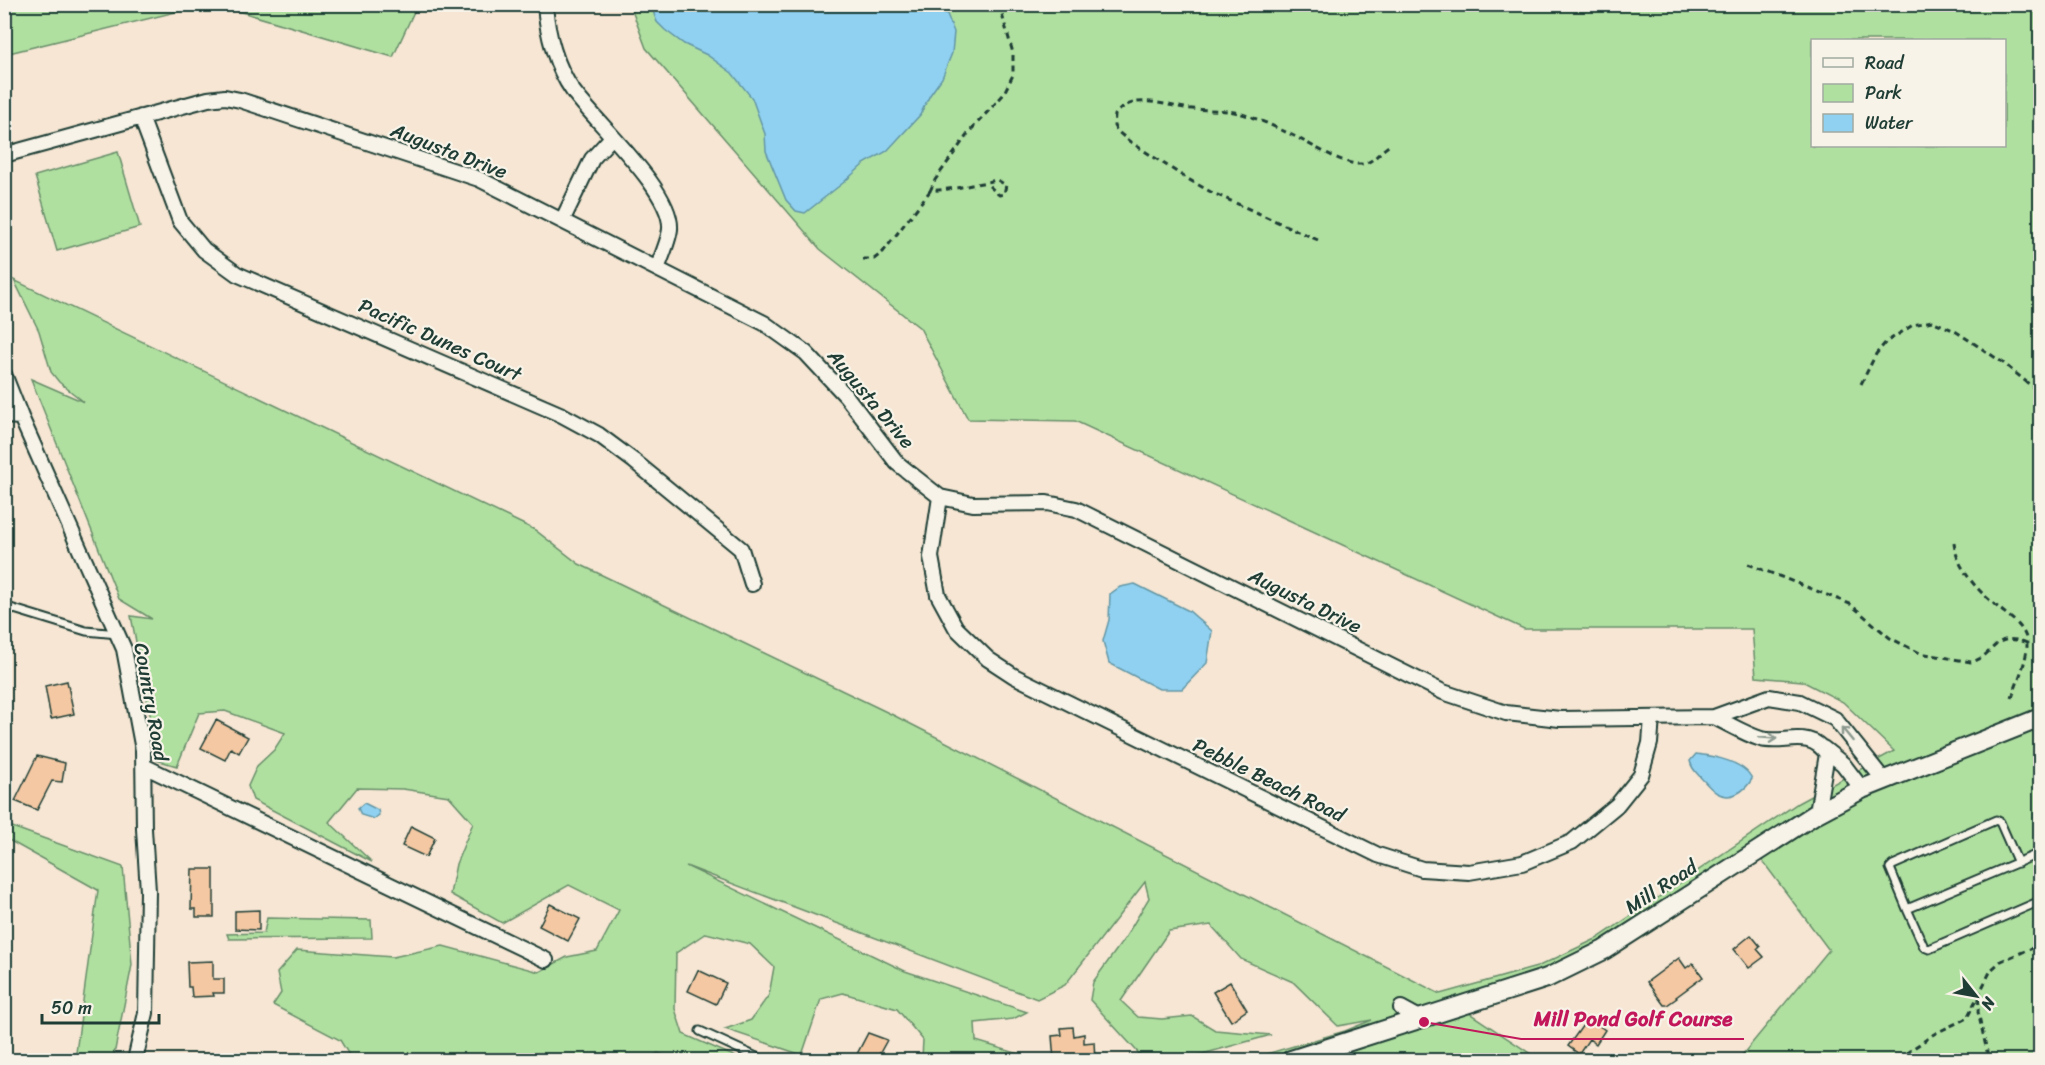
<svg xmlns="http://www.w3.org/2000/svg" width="2045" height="1065" font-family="Sriracha,sans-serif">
<rect width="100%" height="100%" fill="#f6e6d3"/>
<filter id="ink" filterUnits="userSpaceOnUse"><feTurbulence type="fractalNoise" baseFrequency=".0167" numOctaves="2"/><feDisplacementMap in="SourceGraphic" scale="12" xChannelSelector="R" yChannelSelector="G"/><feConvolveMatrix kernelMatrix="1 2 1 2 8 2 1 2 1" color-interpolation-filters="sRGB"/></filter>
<g filter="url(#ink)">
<path fill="#b0e0a0" stroke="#688e6a" stroke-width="1.5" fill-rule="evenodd" d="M 5,4 L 204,4 L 204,5 L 5,54 Z
M 218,5 L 417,5 L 393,57 Z
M 630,5 L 2040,5 L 2040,1060 L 1738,1060 L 1829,950 L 1761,859 L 1598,959 L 1469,1013 L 1540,1060 L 1246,1060 L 1345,1031 L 1372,1020 L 1338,1026 L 1293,982 L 1241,959 L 1211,925 L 1169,931 L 1121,1001 L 1138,1017 L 1162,1019 L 1192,1016 L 1215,1030 L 1271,1035 L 1181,1060 L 1145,1060 L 1090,1000 L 1093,982 L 1125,938 L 1149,898 L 1145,882 L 1065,985 L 1037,999 L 686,866 L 905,971 L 1027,1012 L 1013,1019 L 975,1023 L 976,1041 L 1022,1055 L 1026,1060 L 919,1060 L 922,1058 L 923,1040 L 897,1009 L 843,993 L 821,999 L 802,1055 L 725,1029 L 751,1020 L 769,995 L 774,967 L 750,944 L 706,933 L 676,953 L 675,1009 L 683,1034 L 743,1060 L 676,1060 L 658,1053 L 646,1060 L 352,1060 L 340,1040 L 273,1005 L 281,993 L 277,973 L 297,950 L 393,957 L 443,946 L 539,972 L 567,957 L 597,951 L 619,910 L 569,885 L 502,923 L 450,894 L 456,864 L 473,823 L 449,796 L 403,789 L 357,788 L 329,822 L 372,862 L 253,800 L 248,786 L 257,766 L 274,750 L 285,733 L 225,711 L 199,713 L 177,766 L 156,760 L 150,714 L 131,616 L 152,619 L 119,599 L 31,379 L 84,402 L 59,382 L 51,372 L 39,331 L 14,280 L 535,530 L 579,564 L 895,716 L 1440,994 L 1537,967 L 1598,938 L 1798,803 L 1894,751 L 1843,702 L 1802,681 L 1756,677 L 1752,629 L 1524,629 L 1075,421 L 968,419 L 920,328 L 820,249 L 646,48 ZM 1812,40 L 2004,40 L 2004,146 L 1812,146 Z
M 118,152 L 140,227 L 57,251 L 35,176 Z
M 4,824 L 123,867 L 132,965 L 113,1060 L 75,1060 L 98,890 L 5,838 Z
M 267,918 L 371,920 L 372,938 L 229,939 L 227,934 L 264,933 Z"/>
<path fill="#90d1f1" stroke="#6396a5" stroke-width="1.5" d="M 654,4 L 930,5 L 947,14 L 954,32 L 952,53 L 942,78 L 930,95 L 920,115 L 887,151 L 864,164 L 843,183 L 805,213 L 796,211 L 786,200 L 766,151 L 765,134 L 752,98 L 732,73 L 707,55 L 684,44 L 665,30 L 657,22 L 654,14 Z
M 1135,584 L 1189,611 L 1212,631 L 1207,663 L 1182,689 L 1159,689 L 1109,663 L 1103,641 L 1109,620 L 1110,594 L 1120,587 Z
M 1696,754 C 1714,756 1745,762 1752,779 C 1745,791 1731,801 1717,793 C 1712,790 1707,784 1703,780 C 1697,773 1692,770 1690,761 Z
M 364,803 L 378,810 L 379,815 L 374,819 L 361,815 L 358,808 Z
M 1471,1053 L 1513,1060 L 1439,1060 Z"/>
<path fill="#f4c8a3" stroke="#1f3d34" stroke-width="1.5" d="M 67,681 L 74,714 L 51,719 L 45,686 Z
M 216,720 L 248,737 L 239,753 L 231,748 L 225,760 L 201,748 Z
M 37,756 L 65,763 L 62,782 L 52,781 L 37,810 L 15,801 Z
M 411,826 L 435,838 L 426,857 L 402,846 Z
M 192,869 L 214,869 L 214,917 L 196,917 L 196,909 L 191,909 Z
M 550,904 L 580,919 L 568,941 L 539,926 Z
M 259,910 L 259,930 L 235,929 L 235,911 Z
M 1751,935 L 1760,946 L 1757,949 L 1764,957 L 1749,968 L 1734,949 Z
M 1679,958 L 1686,968 L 1693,963 L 1703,977 L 1676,997 L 1677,998 L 1667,1005 L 1664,1005 L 1647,982 Z
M 213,961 L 213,979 L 224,979 L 224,993 L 213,993 L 214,996 L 192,997 L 191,987 L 188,987 L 187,962 Z
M 698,970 L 726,983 L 716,1004 L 688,991 Z
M 1230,982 L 1247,1010 L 1231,1021 L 1213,992 Z
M 1588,1018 L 1605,1030 L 1596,1044 L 1589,1039 L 1579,1054 L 1568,1046 Z
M 1073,1027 L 1074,1036 L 1084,1034 L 1084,1043 L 1094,1042 L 1095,1060 L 1074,1060 L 1073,1059 L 1054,1060 L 1052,1036 L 1062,1035 L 1061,1028 Z
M 868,1033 L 887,1040 L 876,1060 L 865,1060 L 856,1056 Z"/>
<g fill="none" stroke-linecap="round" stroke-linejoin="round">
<defs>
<path id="lane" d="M 4,606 L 86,631 L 118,634
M 2040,853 L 1907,909 L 1924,947 L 1929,949 L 2040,901
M 1907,909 L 1890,868 L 1893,865 L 1996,820 L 2000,822 L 2018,863
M 700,1031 L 763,1060"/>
<path id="street" d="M 545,4 C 547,34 556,67 573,91 C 596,123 673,191 670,229 C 669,240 661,258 657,269
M 141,117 L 180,221 L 204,250 L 237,274 L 562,415 L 599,435 L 634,461 L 741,549 L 752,584
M 4,155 L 208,99 L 225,97 L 240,100 L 479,179 L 764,323 L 806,353 L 846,396 L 897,463 L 940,497 L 973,504 L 1047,503 L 1076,509 L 1443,692 L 1506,713 L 1560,719 L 1714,717 L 1769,697 L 1800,702 L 1835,719 L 1883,779
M 562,221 L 592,159 L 612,137
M 4,374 L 21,417 L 124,649 L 143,750 L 144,829 L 148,891 L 146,1013 L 135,1060
M 4,416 L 21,417
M 940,497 L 931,557 L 938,595 L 956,628 L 988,659 L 1014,676 L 1378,855 L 1422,869 L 1469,872 L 1522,863 L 1572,842 L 1617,805 L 1641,775 L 1650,743 L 1652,718
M 1714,717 C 1729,724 1745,734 1761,739 C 1785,745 1809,728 1827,754 L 1817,813
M 1823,748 L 1843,764 L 1862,789
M 144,766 L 546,960
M 1401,1008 L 1423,1020"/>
<path id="secondary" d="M 1291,1060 L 1547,978 L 1604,950 L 1817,813 L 1862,789 L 2040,718"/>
</defs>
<use href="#lane" stroke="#1f3d34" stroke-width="11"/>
<use href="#street" stroke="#1f3d34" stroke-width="18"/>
<use href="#secondary" stroke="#1f3d34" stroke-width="22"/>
<path stroke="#1f3d34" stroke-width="3" stroke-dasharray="6 4.5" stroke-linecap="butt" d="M 930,191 L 935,180 L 970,131 L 1003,95 L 1013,75 L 1013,53 L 999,4
M 1318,240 L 1211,192 L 1186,178 L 1129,141 L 1117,131 L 1114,126 L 1115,115 C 1130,94 1158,103 1179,107 C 1197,111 1216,109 1234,112 C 1253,116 1273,126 1290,134 C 1307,142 1344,166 1362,164 C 1374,163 1381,149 1392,144
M 863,259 L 874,259 L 883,252 L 930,191 L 956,188 L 997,180 L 1006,185 L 1004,194 L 999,195 L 986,183
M 1861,384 L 1876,354 L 1886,342 L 1913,325 L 1932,321 L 1955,331 L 2002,362 L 2040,393
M 1954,543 C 1957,570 1980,593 2000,609 C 2012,619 2027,628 2027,645 C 2027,662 2017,681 2012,698
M 1748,564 L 1850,604 L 1890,638 L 1920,653 L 1971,662 C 1996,656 1992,630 2027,643
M 1979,998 L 1978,1012 L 1989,1060
M 1898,1060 L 1908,1052 L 1934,1034 L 1967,1018 L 1991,970 L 2001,961 L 2040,945"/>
<use href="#lane" stroke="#f7f3e8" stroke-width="7"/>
<use href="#street" stroke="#f7f3e8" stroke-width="14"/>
<use href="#secondary" stroke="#f7f3e8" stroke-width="18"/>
</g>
<defs><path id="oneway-shaft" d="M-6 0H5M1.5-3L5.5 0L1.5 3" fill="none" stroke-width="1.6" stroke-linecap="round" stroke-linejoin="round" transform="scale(1.5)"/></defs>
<g stroke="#8b988e">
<use href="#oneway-shaft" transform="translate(1847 734) rotate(-129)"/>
<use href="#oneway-shaft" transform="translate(1768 738) rotate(5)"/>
</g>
</g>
<g text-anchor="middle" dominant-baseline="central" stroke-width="4.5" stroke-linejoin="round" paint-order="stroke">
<g font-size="20" fill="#1f3d34" stroke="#f7f3e8">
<text transform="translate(449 151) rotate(21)">Augusta Drive</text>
<text transform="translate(440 340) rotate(24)">Pacific Dunes Court</text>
<text transform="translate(871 399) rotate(50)">Augusta Drive</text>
<text transform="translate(1305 601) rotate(26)">Augusta Drive</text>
<text transform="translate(151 702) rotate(80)">Country Road</text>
<text transform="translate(1269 780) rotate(26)">Pebble Beach Road</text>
<text transform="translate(1661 887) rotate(-33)">Mill Road</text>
</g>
</g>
<path fill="none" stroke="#c2185b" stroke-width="2" d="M1424 1022L1521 1039H1744"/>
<circle fill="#c2185b" stroke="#f7f3e8" stroke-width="2" cx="1424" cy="1022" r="6"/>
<g font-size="21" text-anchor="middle" font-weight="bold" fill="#c2185b" stroke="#f7f3e8" stroke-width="4.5" stroke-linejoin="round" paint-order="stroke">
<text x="1633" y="1026">Mill Pond Golf Course</text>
</g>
<rect width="2045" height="1065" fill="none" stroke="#f7f3e8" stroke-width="24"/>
<rect x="12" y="12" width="2021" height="1041" fill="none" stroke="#1f3d34" stroke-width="2" filter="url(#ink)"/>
<rect x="1811" y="39" width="195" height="108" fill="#f7f3e8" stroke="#a1aaa0" stroke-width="1.5"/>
<rect x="1823" y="58" width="30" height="9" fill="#f7f3e8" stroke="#a1aaa0" stroke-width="1.5"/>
<text x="1865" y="69" font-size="18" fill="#1f3d34">Road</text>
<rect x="1823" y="84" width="30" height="18" fill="#b0e0a0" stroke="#a1aaa0" stroke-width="1.5"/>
<text x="1865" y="99" font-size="18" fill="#1f3d34">Park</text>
<rect x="1823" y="114" width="30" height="18" fill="#90d1f1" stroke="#a1aaa0" stroke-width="1.5"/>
<text x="1865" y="129" font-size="18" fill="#1f3d34">Water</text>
<g transform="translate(1976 996) rotate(121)" stroke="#f7f3e8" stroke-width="4.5" paint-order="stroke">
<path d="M0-4.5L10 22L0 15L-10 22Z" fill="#1f3d34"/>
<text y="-9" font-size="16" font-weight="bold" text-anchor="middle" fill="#1f3d34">N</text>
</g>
<path d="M42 1014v9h117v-9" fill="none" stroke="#1f3d34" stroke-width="3"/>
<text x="51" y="1014" font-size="18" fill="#1f3d34" stroke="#f7f3e8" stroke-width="4.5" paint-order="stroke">50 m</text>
</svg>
